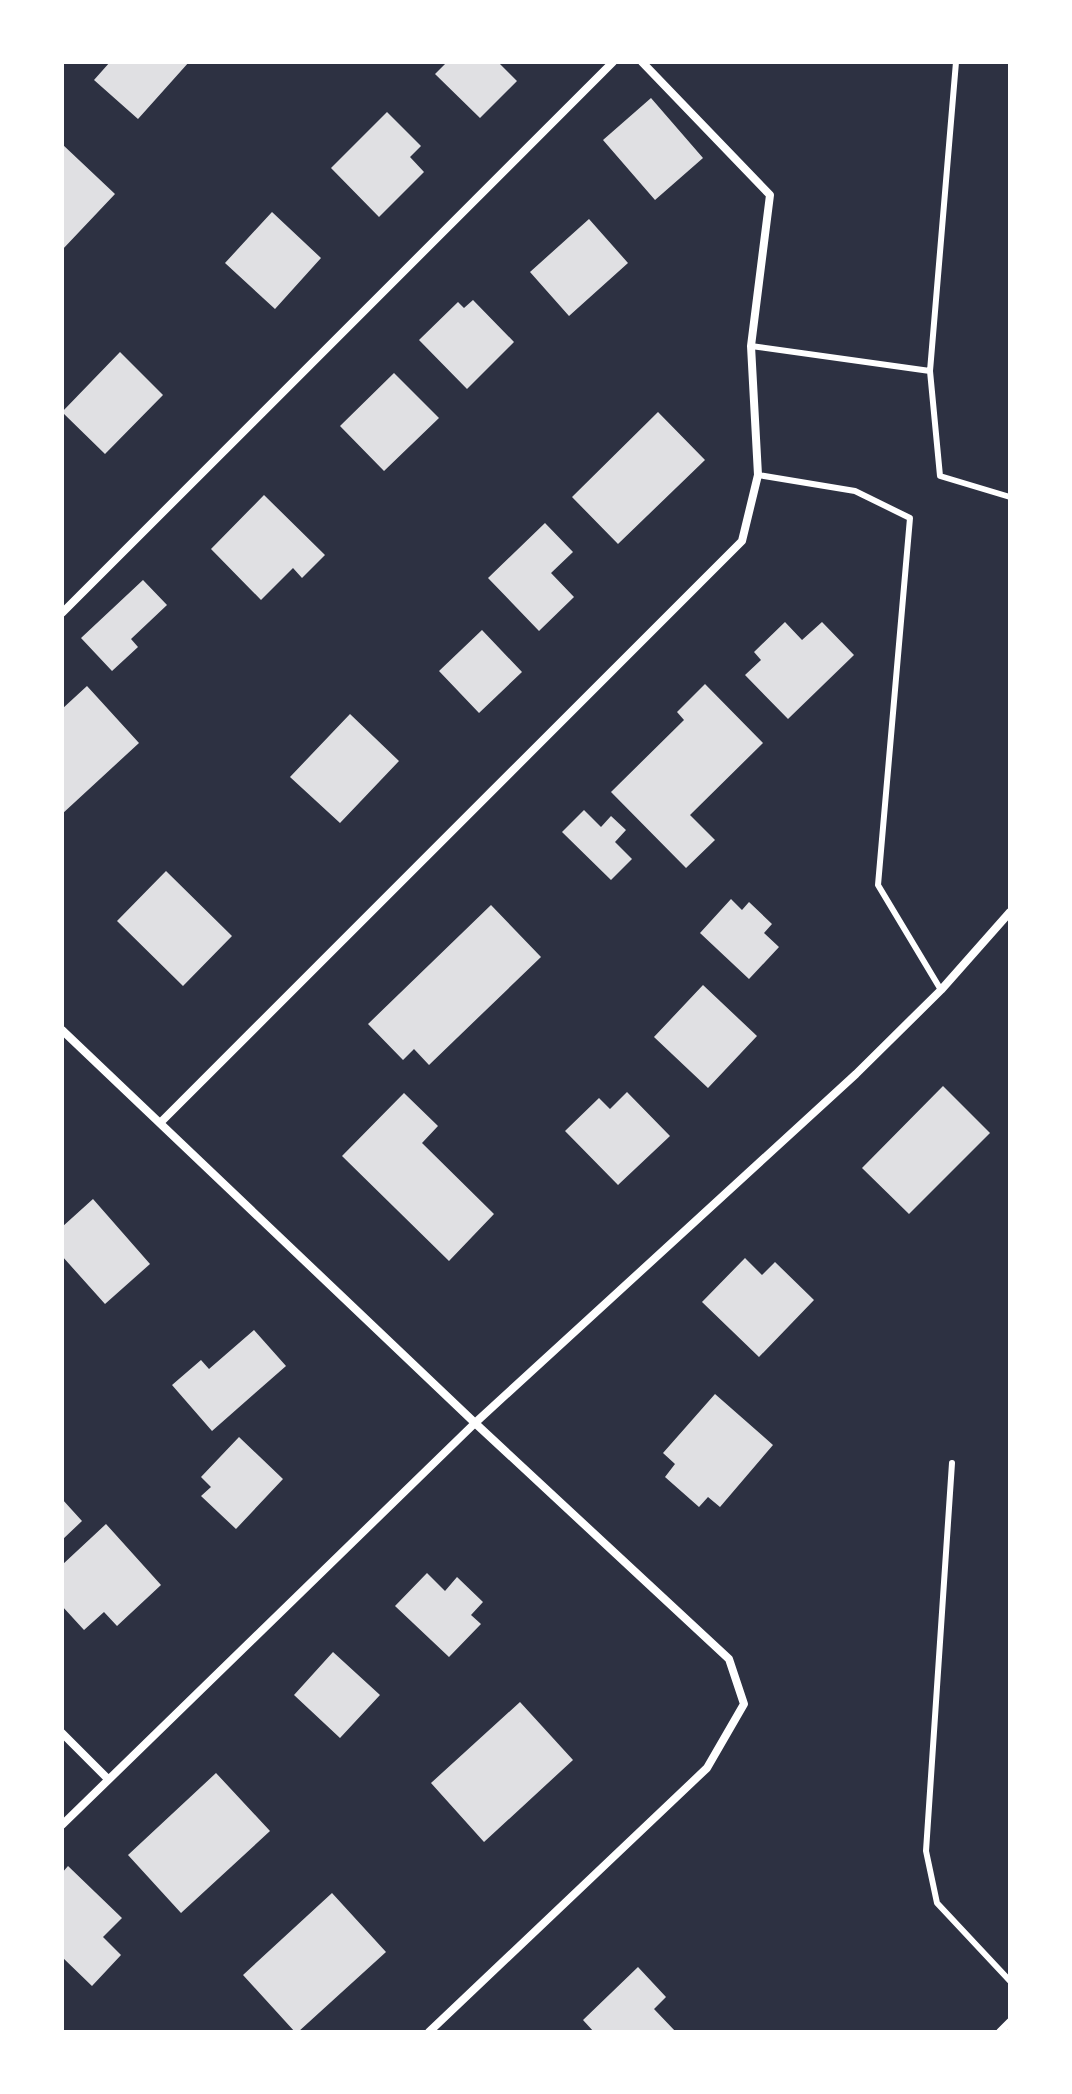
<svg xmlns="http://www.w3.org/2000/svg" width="1072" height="2094" font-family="Rubik,sans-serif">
<rect width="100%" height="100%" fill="#2d3142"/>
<path fill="#e0e0e3" d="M 110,62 L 189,62 L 138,119 L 94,80 Z
M 447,62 L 498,62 L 517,81 L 480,118 L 435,74 Z
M 651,98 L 703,158 L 655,200 L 603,140 Z
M 387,112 L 421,146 L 410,157 L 424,172 L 379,217 L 331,168 Z
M 62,144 L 115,194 L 62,250 Z
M 272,212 L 321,258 L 275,309 L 225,263 Z
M 589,219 L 628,263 L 569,316 L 530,272 Z
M 473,300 L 514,342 L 467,389 L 419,340 L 458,302 L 464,308 Z
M 120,352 L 163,395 L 105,454 L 62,412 Z
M 394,373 L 439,418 L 384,471 L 340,426 Z
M 658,412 L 705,460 L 618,544 L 572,497 Z
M 264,495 L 325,555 L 302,578 L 293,568 L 261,600 L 211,549 Z
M 545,523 L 573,552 L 551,573 L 574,597 L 539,631 L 488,578 Z
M 143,580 L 167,605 L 131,639 L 138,647 L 112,671 L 81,638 Z
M 785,622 L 802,640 L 822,622 L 854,655 L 788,719 L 745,675 L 761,660 L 754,652 Z
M 482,630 L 522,672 L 479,713 L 439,671 Z
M 705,684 L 763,743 L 690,815 L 715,840 L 686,868 L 611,792 L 684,720 L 677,712 Z
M 87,686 L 139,743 L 62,814 L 62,709 Z
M 350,714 L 399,761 L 340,823 L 290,777 Z
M 584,810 L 601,827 L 611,816 L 626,830 L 615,842 L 632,859 L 611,880 L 562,832 Z
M 166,871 L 232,936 L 183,986 L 117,921 Z
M 731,899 L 742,910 L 749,902 L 772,924 L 764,933 L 779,947 L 749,979 L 700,933 Z
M 491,905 L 541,957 L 429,1065 L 414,1049 L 403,1060 L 368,1024 Z
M 703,985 L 757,1036 L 708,1088 L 654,1037 Z
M 943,1086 L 990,1133 L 909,1214 L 862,1168 Z
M 627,1092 L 670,1136 L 618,1185 L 565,1131 L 599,1098 L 610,1109 Z
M 404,1093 L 438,1126 L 422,1143 L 494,1214 L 449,1261 L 342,1156 Z
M 93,1199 L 150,1264 L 105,1304 L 62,1256 L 62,1227 Z
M 745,1258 L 762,1275 L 775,1262 L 814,1300 L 759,1357 L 702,1302 Z
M 254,1330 L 286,1366 L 212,1431 L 172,1385 L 201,1360 L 209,1369 Z
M 715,1394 L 773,1445 L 720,1507 L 708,1497 L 699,1507 L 665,1477 L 675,1464 L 663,1453 Z
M 239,1437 L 283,1479 L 236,1529 L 201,1496 L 211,1487 L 201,1477 Z
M 62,1499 L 82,1521 L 62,1540 Z
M 106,1524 L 161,1585 L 117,1626 L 104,1612 L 84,1630 L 62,1606 L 62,1565 Z
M 427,1573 L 445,1591 L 457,1577 L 483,1602 L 471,1615 L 481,1624 L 449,1657 L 395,1606 Z
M 333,1652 L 380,1695 L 340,1738 L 294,1695 Z
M 520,1702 L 573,1760 L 484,1842 L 431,1783 Z
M 216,1773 L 270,1831 L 181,1913 L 128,1855 Z
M 68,1866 L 122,1918 L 103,1937 L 121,1955 L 92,1986 L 62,1957 L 62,1873 Z
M 332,1893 L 386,1952 L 298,2032 L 295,2032 L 243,1975 Z
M 638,1967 L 666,1997 L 654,2009 L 676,2032 L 594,2032 L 583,2020 Z"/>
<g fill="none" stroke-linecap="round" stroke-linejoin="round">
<path stroke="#fff" stroke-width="6" d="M 751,346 L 930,371 L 956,62
M 930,371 L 940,476 L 1010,497
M 758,475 L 855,491 L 910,518 L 878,885 L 941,990
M 952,1463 L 926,1851 L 937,1903 L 1010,1981"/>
<path stroke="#fff" stroke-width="8" d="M 62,613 L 613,62
M 62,1030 L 475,1423 L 729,1659 L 744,1704 L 707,1768 L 429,2032
M 161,1122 L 742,541 L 758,475 L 751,346 L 770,195 L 642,62
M 62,1733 L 108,1779
M 62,1825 L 475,1423 L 856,1074 L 941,990 L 1010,912
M 1000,2032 L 1010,2022"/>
</g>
<rect width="1072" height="2094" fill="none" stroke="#ffffff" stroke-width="128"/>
</svg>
